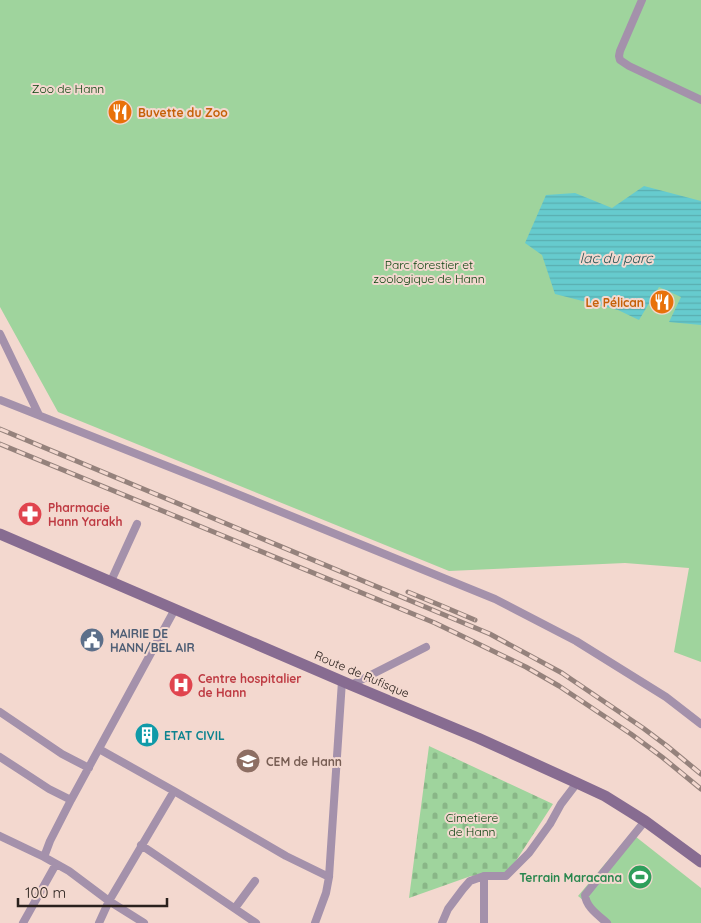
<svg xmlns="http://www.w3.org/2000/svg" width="701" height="923" font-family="Quicksand,sans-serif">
<defs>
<pattern id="cemetery-stones" width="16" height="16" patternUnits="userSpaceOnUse" patternTransform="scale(1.25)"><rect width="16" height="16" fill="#9fd49d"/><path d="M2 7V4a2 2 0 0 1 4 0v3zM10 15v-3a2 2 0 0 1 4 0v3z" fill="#89b687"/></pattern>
<pattern id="water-rules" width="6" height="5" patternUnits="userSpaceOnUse" patternTransform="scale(1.25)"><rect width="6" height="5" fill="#66cbce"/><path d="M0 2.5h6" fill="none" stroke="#59aeb0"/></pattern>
</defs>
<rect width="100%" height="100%" fill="#f3d8cf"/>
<path fill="#9fd49d" d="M 0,0 L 701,0 L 701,662 L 674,652 L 689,568 L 625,563 L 449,571 L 58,412 L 0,307 Z
M 631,833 L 701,888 L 701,923 L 611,923 L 578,896 Z"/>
<path fill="url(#cemetery-stones)" d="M 429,746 L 553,804 L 508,873 L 471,876 L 409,898 Z"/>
<path fill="url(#water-rules)" d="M 644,186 L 701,201 L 701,325 L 669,322 L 681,297 L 659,287 L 639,320 L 618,310 L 555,294 L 542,255 L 525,243 L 546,195 L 575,193 L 612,208 Z"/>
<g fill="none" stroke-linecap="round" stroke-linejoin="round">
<path stroke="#a491ab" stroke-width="8" d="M 642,0 L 620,51 L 619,56 L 620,60 L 629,66 L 701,100
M 0,334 L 39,415
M 0,400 L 215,485 L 495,599 L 576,641 L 666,697 L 701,724
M 111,581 L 137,524
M 351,685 L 426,647
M 0,712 L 62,754 L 89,768
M 99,749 L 174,791 L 286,856 L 329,877
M 0,757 L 49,789 L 71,800
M 0,836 L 44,857 L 69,871 L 109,901 L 144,923
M 141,845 L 256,923
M 44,857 L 50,841 L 71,800 L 175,609
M 235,908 L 255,881
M 23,923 L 56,864
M 99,923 L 109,901 L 174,791
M 315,923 L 326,893 L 329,877 L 342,681
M 442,923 L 448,909 L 463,889 L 470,881 L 484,876 L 506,876 L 529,853 L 550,824 L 561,804 L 577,783
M 484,923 L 484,876
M 607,923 C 598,915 586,907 585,895 L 645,821"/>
<path stroke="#876c91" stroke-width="11" d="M 0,534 L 351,685 L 478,738 L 577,783 L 605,796 L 645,821 L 701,862"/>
<defs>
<path id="rail" d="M 0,429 L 490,634 L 562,673 L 643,728 L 667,746 L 701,774
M 0,444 L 435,623 L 526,667 L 559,686 L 631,734 L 662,757 L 701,789
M 408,592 L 442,606 L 475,620"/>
</defs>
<use href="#rail" stroke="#95827c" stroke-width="5"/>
<use href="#rail" stroke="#f3d8cf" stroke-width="3" stroke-dasharray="9" stroke-linecap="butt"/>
</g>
<defs>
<symbol id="restaurant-disc" viewBox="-11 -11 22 22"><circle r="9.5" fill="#e8710a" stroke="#f3d8cf"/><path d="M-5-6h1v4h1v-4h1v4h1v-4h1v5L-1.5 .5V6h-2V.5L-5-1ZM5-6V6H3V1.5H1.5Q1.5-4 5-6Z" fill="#fff"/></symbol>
<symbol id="pharmacy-disc" viewBox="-11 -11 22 22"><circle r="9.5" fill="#e0444e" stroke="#f3d8cf"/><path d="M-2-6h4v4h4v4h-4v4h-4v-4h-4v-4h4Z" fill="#fff"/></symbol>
<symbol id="civic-disc" viewBox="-11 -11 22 22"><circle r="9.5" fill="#5c6f8a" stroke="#f3d8cf"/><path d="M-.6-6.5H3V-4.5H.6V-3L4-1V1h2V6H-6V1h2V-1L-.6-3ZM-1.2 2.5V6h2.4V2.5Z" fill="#fff"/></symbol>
<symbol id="hospital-disc" viewBox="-11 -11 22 22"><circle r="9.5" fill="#e0444e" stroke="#f3d8cf"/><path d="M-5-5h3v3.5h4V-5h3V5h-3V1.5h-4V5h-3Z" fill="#fff"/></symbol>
<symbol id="building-disc" viewBox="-11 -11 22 22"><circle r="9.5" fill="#0f9aa8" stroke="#f3d8cf"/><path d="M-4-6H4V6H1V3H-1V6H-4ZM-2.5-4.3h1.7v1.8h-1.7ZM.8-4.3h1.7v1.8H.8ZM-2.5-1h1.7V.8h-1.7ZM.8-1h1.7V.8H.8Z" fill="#fff"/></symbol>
<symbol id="school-disc" viewBox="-11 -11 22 22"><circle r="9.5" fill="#8d6e63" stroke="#f3d8cf"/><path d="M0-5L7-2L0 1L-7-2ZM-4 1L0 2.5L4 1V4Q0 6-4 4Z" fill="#fff"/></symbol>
<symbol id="stadium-disc" viewBox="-11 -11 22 22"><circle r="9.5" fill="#2e9e5b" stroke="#f3d8cf"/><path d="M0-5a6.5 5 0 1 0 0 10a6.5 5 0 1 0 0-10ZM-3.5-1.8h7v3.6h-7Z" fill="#fff"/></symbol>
</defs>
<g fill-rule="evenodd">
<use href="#restaurant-disc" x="106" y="98" width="28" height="28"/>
<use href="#restaurant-disc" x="648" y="288" width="28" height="28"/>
<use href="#pharmacy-disc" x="16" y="500" width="28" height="28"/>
<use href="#civic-disc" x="78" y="626" width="28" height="28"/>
<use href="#hospital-disc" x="167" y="671" width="28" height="28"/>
<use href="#building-disc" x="133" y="721" width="28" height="28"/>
<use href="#school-disc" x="234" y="747" width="28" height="28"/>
<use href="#stadium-disc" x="626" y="863" width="28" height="28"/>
</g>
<g text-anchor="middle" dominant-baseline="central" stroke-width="4" stroke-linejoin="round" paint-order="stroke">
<g font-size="12" fill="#043e09" stroke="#f3d8cf">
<text x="68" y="88">Zoo de Hann</text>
<text x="429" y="264">Parc forestier et<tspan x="429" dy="14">zoologique de Hann</tspan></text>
<text x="472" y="817">Cimetiere<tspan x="472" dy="14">de Hann</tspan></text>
</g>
<g font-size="12" font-weight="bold" fill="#c56008" stroke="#f3d8cf" text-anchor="start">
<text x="138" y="112">Buvette du Zoo</text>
<text x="644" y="302" text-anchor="end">Le Pélican</text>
</g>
<g font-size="12" font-weight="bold" fill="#be3a42" stroke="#f3d8cf" text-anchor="start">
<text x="48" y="507">Pharmacie<tspan x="48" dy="14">Hann Yarakh</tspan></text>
<text x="198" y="678">Centre hospitalier<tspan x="198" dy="14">de Hann</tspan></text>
</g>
<g font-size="12" font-weight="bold" fill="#4e5e75" stroke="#f3d8cf" text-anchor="start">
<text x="110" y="633">MAIRIE DE<tspan x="110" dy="14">HANN/BEL AIR</tspan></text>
</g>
<g font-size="12" fill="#2a211d" stroke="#f3d8cf">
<text transform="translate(362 674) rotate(23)">Route de Rufisque</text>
</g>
<g font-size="12" font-weight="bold" fill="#0d838f" stroke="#f3d8cf" text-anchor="start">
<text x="164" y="735">ETAT CIVIL</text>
</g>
<g font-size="12" font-weight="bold" fill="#785e54" stroke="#f3d8cf" text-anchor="start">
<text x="266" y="761">CEM de Hann</text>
</g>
<g font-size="12" font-weight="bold" fill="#27864d" stroke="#f3d8cf" text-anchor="end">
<text x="622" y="877">Terrain Maracana</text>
</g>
<g font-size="14" font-style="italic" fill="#285556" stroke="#f3d8cf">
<text x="616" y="258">lac du parc</text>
</g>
</g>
<path d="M18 898v8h149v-8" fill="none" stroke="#2a211d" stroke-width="2.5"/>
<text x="25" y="898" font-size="15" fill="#2a211d" stroke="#f3d8cf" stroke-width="4" paint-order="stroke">100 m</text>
</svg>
